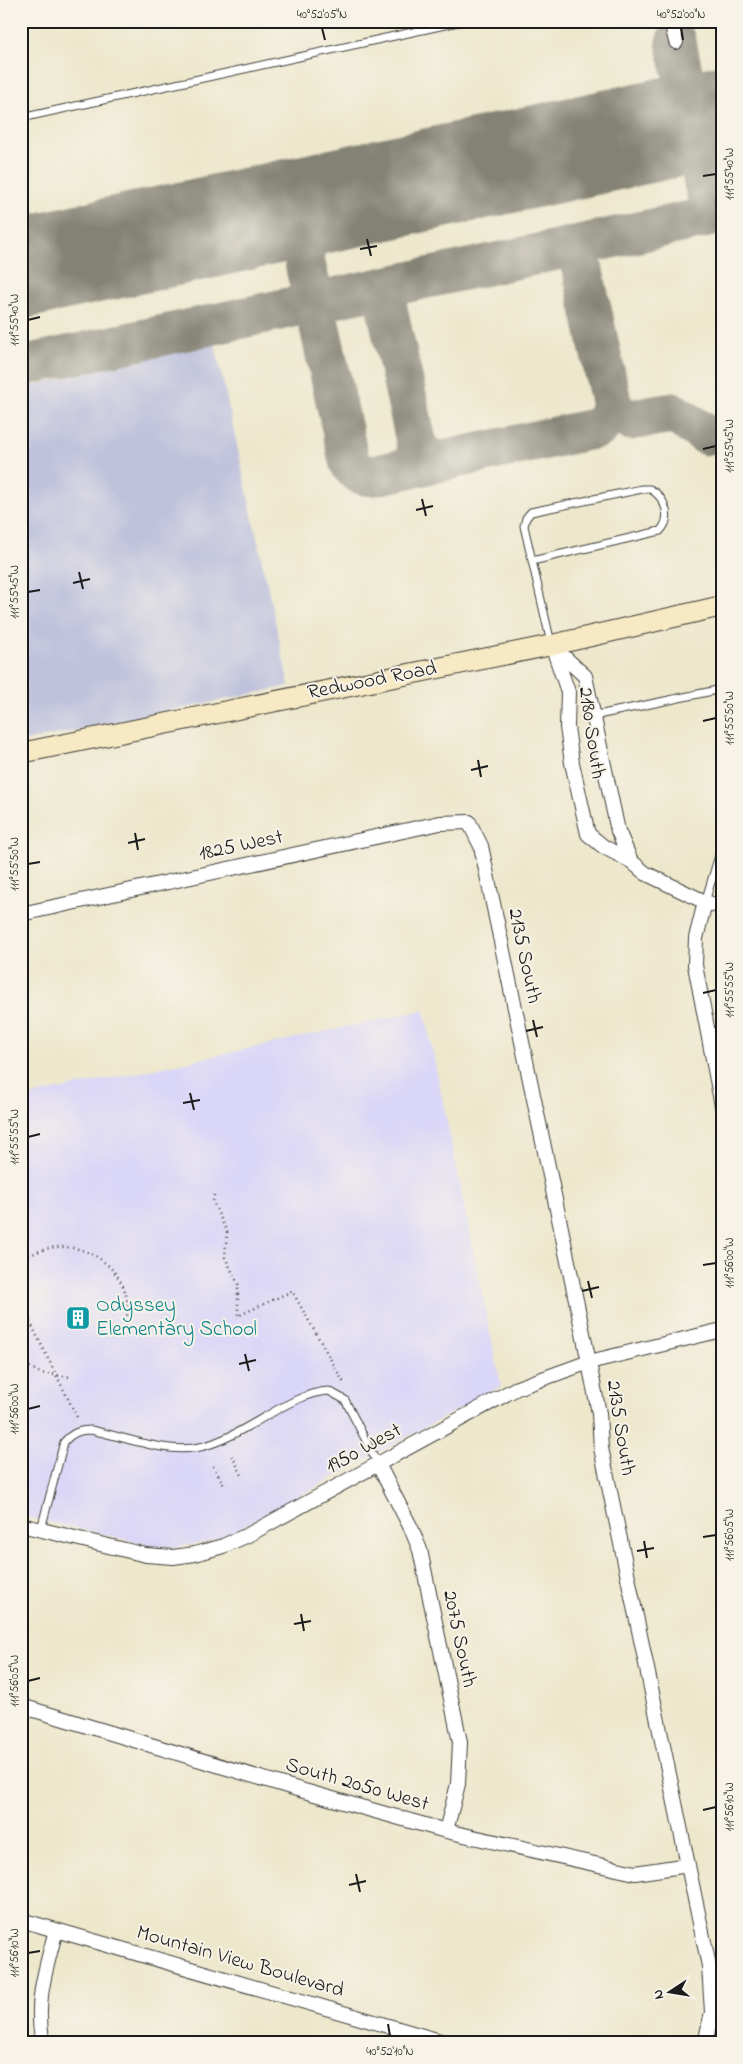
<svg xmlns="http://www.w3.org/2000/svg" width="743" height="2064" font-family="'Indie Flower',sans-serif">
<rect width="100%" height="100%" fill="#f7f3e8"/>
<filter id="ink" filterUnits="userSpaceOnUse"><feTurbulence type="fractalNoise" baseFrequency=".02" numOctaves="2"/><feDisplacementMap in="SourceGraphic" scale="10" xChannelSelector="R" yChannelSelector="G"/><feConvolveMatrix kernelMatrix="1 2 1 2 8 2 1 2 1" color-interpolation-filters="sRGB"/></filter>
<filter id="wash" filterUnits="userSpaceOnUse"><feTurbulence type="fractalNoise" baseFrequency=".0096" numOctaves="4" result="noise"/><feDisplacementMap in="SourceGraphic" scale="20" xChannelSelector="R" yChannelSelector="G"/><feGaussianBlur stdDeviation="1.12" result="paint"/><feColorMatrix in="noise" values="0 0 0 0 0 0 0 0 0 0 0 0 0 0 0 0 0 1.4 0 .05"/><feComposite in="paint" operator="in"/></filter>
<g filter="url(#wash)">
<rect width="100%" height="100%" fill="#ede7cc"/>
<path fill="#dad6f7" d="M 424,1010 L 501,1386 L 233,1532 L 208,1542 L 175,1547 L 155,1546 L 21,1516 L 21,1098 Z"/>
<path fill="#c0c2dd" d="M 215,344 L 289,686 L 21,742 L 21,388 Z"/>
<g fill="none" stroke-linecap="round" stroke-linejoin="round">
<path stroke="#848274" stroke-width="41" d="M 676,42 L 688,100 L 699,110 L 722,116
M 722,116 C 712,121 703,126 699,137 C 696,148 705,191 710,203 C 712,208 717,211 722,213
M 326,202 C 316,206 306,210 302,221 C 298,231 307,281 313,291 C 317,297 323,299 330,299
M 589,243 L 582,250 L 580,257 L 613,411 L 630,420 L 673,413 L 707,435
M 394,285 L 386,293 L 385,299 L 418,450 L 426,458 L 442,461
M 330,299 L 320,306 L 317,314 L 349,461 C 355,473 363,477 376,475 L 598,428 L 608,418 L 611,407
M 21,366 L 722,214"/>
<path stroke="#848274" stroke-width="102" d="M 21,268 L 722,116"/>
</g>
</g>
<g filter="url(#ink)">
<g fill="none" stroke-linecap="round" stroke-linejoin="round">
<defs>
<path id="service" d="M 21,118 L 463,21
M 532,561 L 660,531 C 673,518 665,497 650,489 L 642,489 L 531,512 L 526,518 L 524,526 L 551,643
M 593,716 L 722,689
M 705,902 L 720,852 L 722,852
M 41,1529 L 64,1442 C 72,1433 79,1430 91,1430 C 125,1437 165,1454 200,1447 C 243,1438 290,1392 329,1391 L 345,1400 L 378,1464"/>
<path id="minor" d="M 671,21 L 676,42
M 552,645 L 568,692 L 567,727 L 572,763 L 588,834 L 604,847 L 631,861 L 645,873 L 705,902 L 722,907
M 553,647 L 585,676 L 618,831 L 631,861
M 705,902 L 696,938 L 695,965 L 722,1106
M 21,914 L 440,823 L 469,822 L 481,846 L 585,1343 L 599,1413 L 601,1448 L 709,1966 L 712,2012 L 705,2043
M 378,1464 L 411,1528 L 420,1550 L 460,1742 L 458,1784 L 446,1831
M 21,1525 L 146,1555 L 173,1557 L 195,1554 L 223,1546 L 248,1535 L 517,1388 L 589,1362 L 722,1330
M 21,1706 L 297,1789 L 446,1831 L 635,1873 L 688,1865
M 21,1920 L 447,2043
M 43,2043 C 34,2004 46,1968 56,1930"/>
<path id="secondary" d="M 21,753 L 552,645 L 722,606"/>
</defs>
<use href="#service" stroke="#3b3a36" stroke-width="9"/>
<use href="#minor" stroke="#3b3a36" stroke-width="16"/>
<use href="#secondary" stroke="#3b3a36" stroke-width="22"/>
<path stroke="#3b3a36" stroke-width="2.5" stroke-dasharray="1 4" stroke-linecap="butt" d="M 718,920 L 722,926
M 214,1195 L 213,1202 L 227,1232 L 225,1257 L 238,1284 L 238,1316 L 292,1291 L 344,1383
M 21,1262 C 54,1234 103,1247 122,1284 C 130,1299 127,1315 126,1330
M 21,1304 L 78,1419
M 21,1362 L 40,1373 L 71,1377
M 232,1456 L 243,1477
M 213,1466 L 225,1487"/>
<use href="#service" stroke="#fff" stroke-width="7"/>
<use href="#minor" stroke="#fff" stroke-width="14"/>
<use href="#secondary" stroke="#f7e9c3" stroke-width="20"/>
</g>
</g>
<path fill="none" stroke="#1c1c1c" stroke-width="2" d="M 322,28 L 325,40M 681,28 L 683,40M 703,176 L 716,174M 367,239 L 371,256M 360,249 L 377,246M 28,320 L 40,317M 703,449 L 716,446M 422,499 L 426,516M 416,510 L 433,506M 79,572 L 83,589M 73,583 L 90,579M 28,592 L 40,590M 703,721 L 716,718M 478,760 L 481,777M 471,770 L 488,766M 135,833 L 138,850M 128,843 L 145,839M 28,864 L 40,862M 703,993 L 716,990M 533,1020 L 537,1037M 526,1031 L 543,1027M 190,1093 L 194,1110M 183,1103 L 200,1100M 28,1137 L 40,1134M 703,1265 L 716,1263M 588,1281 L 592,1298M 582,1291 L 599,1287M 245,1354 L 249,1371M 239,1364 L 256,1360M 28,1409 L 40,1406M 703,1537 L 716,1535M 644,1541 L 647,1558M 637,1551 L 654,1548M 301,1614 L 304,1631M 294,1624 L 311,1621M 28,1681 L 40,1678M 703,1810 L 716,1807M 356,1874 L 360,1892M 349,1885 L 366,1881M 28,1953 L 40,1951M 388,2024 L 390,2036"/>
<defs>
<symbol id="building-square" viewBox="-11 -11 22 22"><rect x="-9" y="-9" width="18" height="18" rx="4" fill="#0f9aa8" stroke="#f7f3e8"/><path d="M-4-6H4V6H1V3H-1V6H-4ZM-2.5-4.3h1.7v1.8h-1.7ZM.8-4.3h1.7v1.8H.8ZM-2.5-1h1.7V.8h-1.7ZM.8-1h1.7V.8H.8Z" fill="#fff"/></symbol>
</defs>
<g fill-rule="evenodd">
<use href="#building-square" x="64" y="1304" width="28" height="28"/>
</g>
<g text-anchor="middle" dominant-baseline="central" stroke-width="4" stroke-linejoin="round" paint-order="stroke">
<g font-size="21" fill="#1c1c1c" stroke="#f7f3e8">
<text transform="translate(372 681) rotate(-11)">Redwood Road</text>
<text transform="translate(591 733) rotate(82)">2180 South</text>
<text transform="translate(241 846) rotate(-12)">1825 West</text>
<text transform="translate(524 956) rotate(78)">2135 South</text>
<text transform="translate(620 1428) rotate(81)">2135 South</text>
<text transform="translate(364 1449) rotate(-29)">1950 West</text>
<text transform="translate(459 1639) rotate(78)">2075 South</text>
<text transform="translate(357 1785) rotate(16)">South 2050 West</text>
<text transform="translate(240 1962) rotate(16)">Mountain View Boulevard</text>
</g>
<g font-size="21" fill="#0d838f" stroke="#f7f3e8" text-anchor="start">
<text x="96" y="1306">Odyssey<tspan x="96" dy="24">Elementary School</tspan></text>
</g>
</g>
<rect width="743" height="2064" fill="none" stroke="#f7f3e8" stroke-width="55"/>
<g transform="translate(670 1992) rotate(258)" stroke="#f7f3e8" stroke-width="4" paint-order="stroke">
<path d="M0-4L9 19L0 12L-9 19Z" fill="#1c1c1c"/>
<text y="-8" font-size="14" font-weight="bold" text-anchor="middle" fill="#1c1c1c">N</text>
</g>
<rect x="28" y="28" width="688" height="2008" fill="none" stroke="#1c1c1c" stroke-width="2"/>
<g font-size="12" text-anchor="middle" fill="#1c1c1c">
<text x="322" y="18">40°52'05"N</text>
<text x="681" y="18">40°52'00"N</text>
<text transform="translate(729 174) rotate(-90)" y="4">111°55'40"W</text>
<text transform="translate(14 320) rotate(-90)" y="4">111°55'40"W</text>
<text transform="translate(729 446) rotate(-90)" y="4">111°55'45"W</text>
<text transform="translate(14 592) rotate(-90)" y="4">111°55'45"W</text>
<text transform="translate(729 718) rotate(-90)" y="4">111°55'50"W</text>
<text transform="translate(14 864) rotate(-90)" y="4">111°55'50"W</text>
<text transform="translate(729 990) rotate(-90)" y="4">111°55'55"W</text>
<text transform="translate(14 1137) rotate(-90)" y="4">111°55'55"W</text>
<text transform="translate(729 1263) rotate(-90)" y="4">111°56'00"W</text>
<text transform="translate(14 1409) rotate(-90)" y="4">111°56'00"W</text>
<text transform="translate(729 1535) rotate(-90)" y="4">111°56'05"W</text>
<text transform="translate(14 1681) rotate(-90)" y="4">111°56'05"W</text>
<text transform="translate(729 1807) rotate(-90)" y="4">111°56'10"W</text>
<text transform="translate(14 1953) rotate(-90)" y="4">111°56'10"W</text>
<text x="390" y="2055">40°52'10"N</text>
</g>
</svg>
